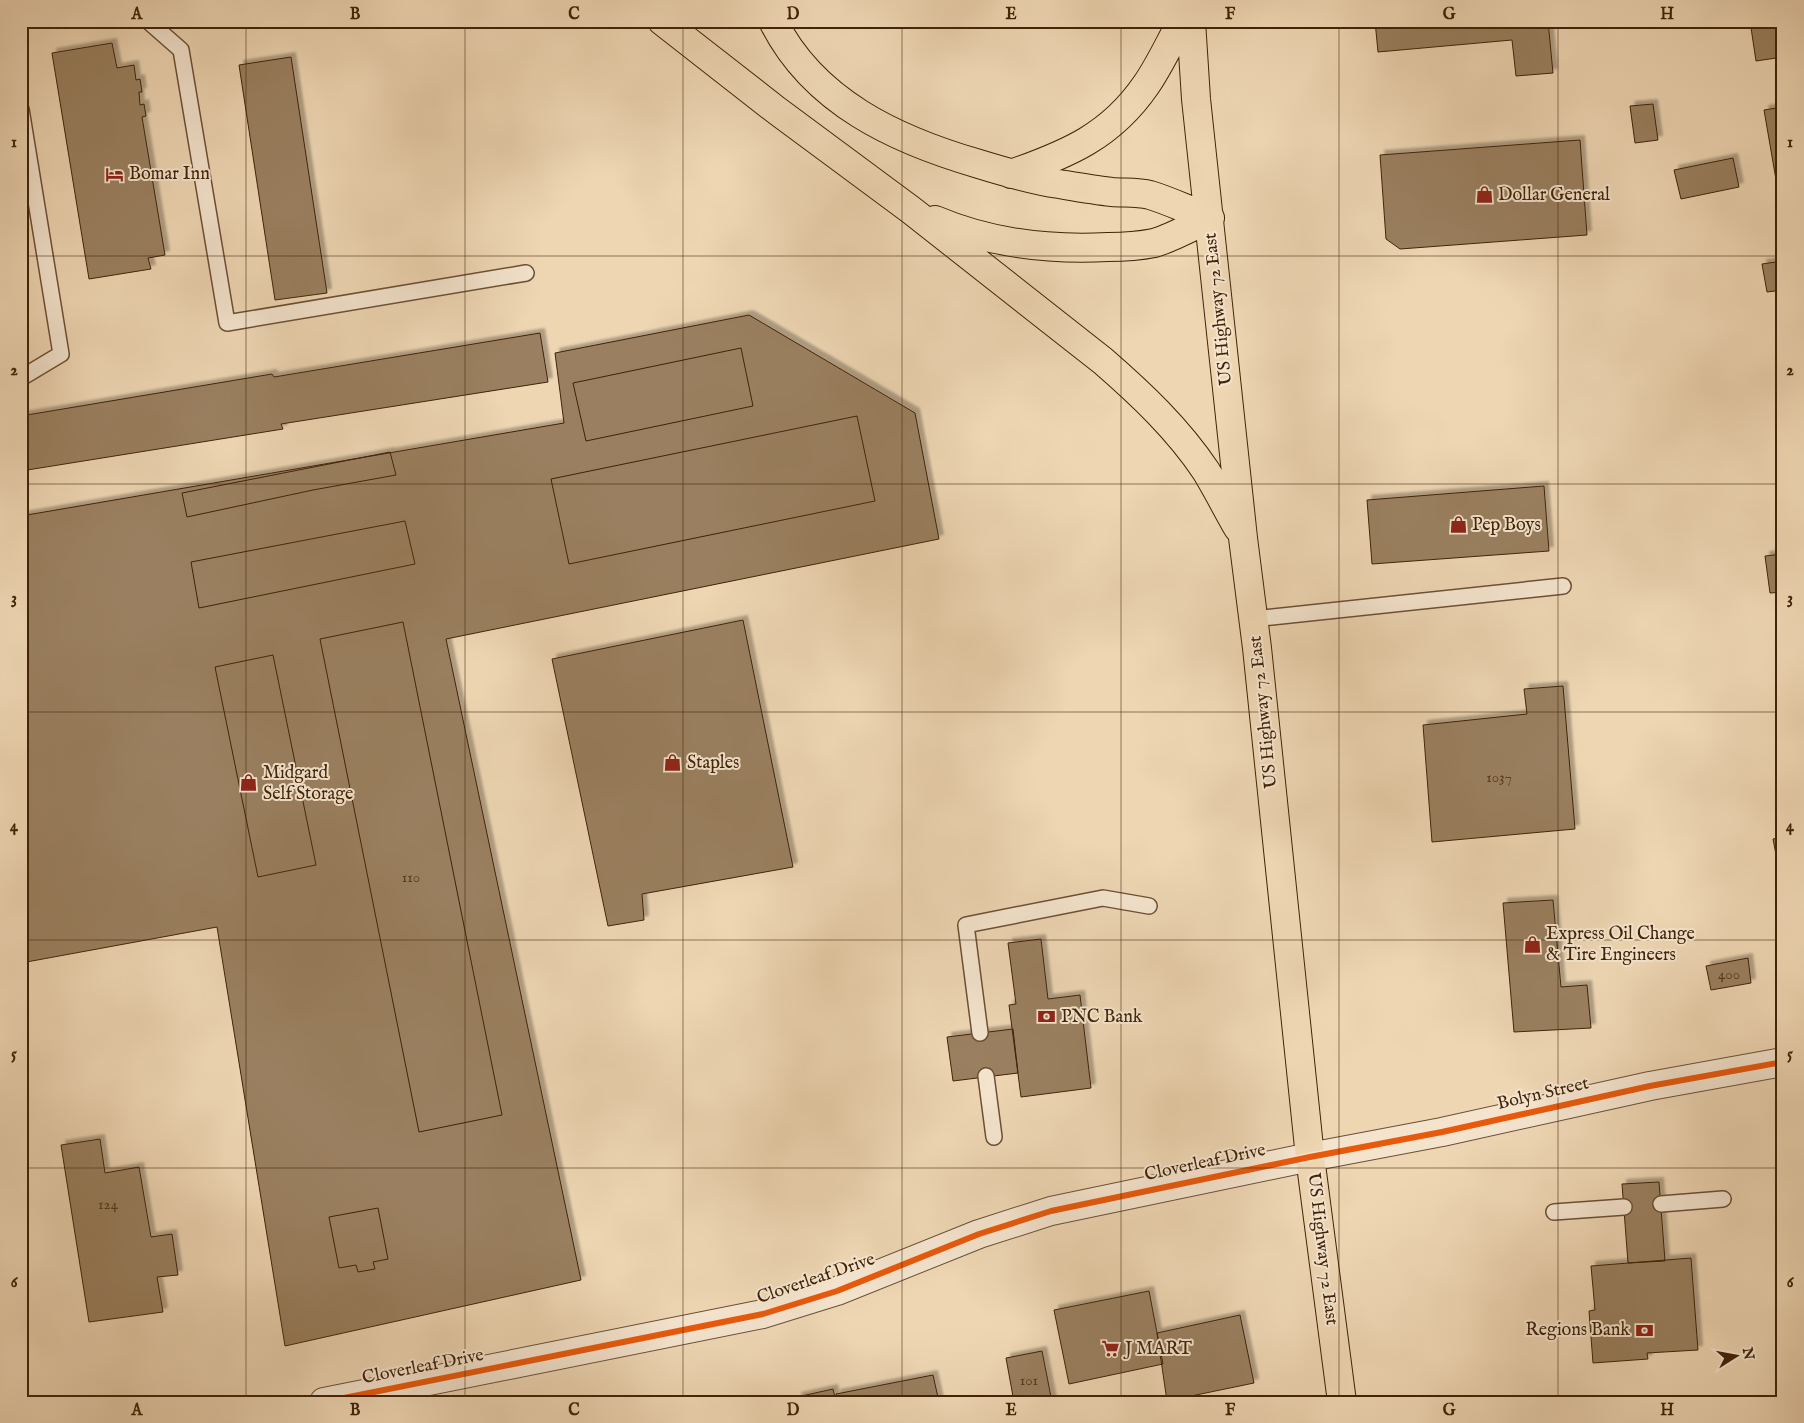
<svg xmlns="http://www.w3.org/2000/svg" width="1804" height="1423" font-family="'IM FELL English',serif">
<defs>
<filter id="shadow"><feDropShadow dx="4.5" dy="-4.5" stdDeviation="1" flood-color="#0004"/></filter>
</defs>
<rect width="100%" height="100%" fill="#eed6b3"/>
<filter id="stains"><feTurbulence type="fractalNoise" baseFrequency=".004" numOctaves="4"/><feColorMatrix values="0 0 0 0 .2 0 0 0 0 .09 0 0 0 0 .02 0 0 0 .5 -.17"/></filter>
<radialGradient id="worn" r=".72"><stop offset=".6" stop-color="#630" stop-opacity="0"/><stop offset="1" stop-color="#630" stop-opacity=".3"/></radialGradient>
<path fill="#9a8061" stroke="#402308" filter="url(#shadow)" d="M 1375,21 L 1548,21 L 1553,73 L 1516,76 L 1512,40 L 1378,52 Z
M 1750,21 L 1783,21 L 1783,57 L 1756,61 Z
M 112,43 L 117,68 L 134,65 L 136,80 L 140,79 L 142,92 L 139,92 L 140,105 L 144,104 L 146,116 L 142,117 L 165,255 L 148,258 L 151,269 L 89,279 L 52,53 Z
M 291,57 L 327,293 L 275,300 L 239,65 Z
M 1653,104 L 1658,140 L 1635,143 L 1630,106 Z
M 1783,107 L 1783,196 L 1779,197 L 1764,110 Z
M 1580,140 L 1587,235 L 1400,249 L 1386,239 L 1380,155 Z
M 1733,158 L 1739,187 L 1681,199 L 1674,170 Z
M 1783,261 L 1783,290 L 1767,292 L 1762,264 Z
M 749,315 L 915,413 L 939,539 L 446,639 L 581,1280 L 285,1346 L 217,927 L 21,963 L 21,516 L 564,423 L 555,353 Z
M 540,333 L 548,382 L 281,424 L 283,429 L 21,471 L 21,416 L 272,374 L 274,377 Z
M 741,348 L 753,406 L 586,441 L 573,383 Z
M 857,416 L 875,501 L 569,564 L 551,479 Z
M 390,452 L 396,475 L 313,490 L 187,517 L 182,493 Z
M 1544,486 L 1549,551 L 1372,564 L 1367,500 Z
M 405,521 L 415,564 L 199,608 L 191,562 Z
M 1783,554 L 1783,592 L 1770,593 L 1765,556 Z
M 743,620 L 793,867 L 642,894 L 644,920 L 608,926 L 552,659 Z
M 403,622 L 502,1115 L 419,1132 L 320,639 Z
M 273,655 L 316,865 L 258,877 L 215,667 Z
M 1563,686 L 1575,829 L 1432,842 L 1423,725 L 1527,714 L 1524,689 Z
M 1783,837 L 1783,864 L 1778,865 L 1773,839 Z
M 1553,900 L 1561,987 L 1587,985 L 1591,1028 L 1514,1032 L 1503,903 Z
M 1041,939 L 1048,999 L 1080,995 L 1091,1088 L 1021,1097 L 1009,1005 L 1016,1004 L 1008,943 Z
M 1748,958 L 1751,983 L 1711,990 L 1706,966 Z
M 1013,1029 L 1018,1073 L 953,1081 L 947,1037 Z
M 100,1139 L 105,1173 L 139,1167 L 151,1237 L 172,1234 L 178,1275 L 157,1277 L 163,1312 L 89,1322 L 61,1145 Z
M 1659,1182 L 1665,1261 L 1628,1263 L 1622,1184 Z
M 378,1208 L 388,1259 L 373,1262 L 375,1269 L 358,1272 L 356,1265 L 339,1268 L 329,1217 Z
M 1691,1258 L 1698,1350 L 1647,1353 L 1648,1359 L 1593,1363 L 1589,1311 L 1595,1310 L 1591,1266 Z
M 1149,1291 L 1163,1364 L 1069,1384 L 1054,1310 Z
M 1240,1315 L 1254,1383 L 1167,1401 L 1157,1333 Z
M 1042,1351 L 1052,1402 L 1014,1402 L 1006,1358 Z
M 933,1375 L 939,1402 L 838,1402 L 836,1394 Z
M 833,1389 L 836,1402 L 798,1402 L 797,1397 Z"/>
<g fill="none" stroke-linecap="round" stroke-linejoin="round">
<defs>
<path id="service" d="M 148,21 L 181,50 L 227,323 L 526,273
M 21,109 L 61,354 L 21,378
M 1253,619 L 1563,586
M 980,1033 L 966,925 L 1103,898 L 1149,906
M 986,1076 L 994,1137
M 1661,1204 L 1723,1199
M 1554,1212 L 1624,1207"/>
<path id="minor" d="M 324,1402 L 763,1314 L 837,1291 L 979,1234 L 1051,1211 L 1310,1157 L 1442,1132 L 1650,1086 L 1783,1062"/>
<path id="trunk" d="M 662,21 L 776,110 L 911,210 L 1103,361 C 1141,394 1178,429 1206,471 C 1217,489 1227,509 1238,528
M 773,21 C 813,102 896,140 979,164 C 1005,172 1032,180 1059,184 C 1077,187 1094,190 1112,192 C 1124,193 1138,192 1150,195 C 1170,201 1190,211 1210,218
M 1191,21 L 1196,99 L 1243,538 L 1257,648 L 1310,1157 L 1342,1402
M 1011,174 C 1068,154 1111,136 1146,85 C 1160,65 1170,42 1182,21
M 935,220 C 989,243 1050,250 1108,247 C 1123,247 1139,246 1154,243 C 1172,238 1193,226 1210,218"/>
</defs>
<use href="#service" stroke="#6c5033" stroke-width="18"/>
<use href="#minor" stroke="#6c5033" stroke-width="30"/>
<use href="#trunk" stroke="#402308" stroke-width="30"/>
<use href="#service" stroke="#f4e4ce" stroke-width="15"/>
<use href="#minor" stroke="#f4e4ce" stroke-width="28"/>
<use href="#trunk" stroke="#eed6b3" stroke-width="28"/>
<defs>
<path id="cycleway" d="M 324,1402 L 763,1314 L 837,1291 L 979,1234 L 1051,1211 L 1310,1157 L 1442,1132 L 1650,1086 L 1783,1062"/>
</defs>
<use href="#cycleway" stroke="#f4e4ce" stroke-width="9"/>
<use href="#cycleway" stroke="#e8590c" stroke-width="6"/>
</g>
<path fill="none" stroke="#402308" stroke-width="1" stroke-opacity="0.55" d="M 246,21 L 246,1402M 465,21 L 465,1402M 683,21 L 683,1402M 902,21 L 902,1402M 1121,21 L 1121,1402M 1339,21 L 1339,1402M 1558,21 L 1558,1402M 21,256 L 1783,256M 21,484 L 1783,484M 21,712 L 1783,712M 21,940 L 1783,940M 21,1168 L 1783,1168"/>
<defs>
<symbol id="hotel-bare" viewBox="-9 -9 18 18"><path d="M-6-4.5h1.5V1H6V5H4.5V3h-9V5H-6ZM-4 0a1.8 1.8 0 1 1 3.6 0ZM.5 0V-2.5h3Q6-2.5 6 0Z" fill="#8f2418" stroke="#f4e4ce" stroke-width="2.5" paint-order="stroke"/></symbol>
<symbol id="shop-bare" viewBox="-9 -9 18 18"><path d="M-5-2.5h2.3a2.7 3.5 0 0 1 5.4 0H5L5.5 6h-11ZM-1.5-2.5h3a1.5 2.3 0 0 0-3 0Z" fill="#8f2418" stroke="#f4e4ce" stroke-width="2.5" paint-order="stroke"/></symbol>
<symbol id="bank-bare" viewBox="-9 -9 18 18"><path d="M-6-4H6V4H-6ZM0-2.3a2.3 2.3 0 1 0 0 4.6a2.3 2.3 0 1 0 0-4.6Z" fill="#8f2418" stroke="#f4e4ce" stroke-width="2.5" paint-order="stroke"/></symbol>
<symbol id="supermarket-bare" viewBox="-9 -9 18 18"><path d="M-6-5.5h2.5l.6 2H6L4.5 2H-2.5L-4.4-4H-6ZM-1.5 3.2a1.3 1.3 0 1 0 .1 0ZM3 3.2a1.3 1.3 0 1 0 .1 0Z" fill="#8f2418" stroke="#f4e4ce" stroke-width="2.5" paint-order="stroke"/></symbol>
</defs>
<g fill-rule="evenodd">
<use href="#hotel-bare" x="102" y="162" width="25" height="25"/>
<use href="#shop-bare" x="1472" y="182" width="25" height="25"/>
<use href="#shop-bare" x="1446" y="512" width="25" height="25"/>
<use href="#shop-bare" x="660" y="750" width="25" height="25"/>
<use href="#shop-bare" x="236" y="770" width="25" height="25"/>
<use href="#shop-bare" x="1520" y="932" width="25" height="25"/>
<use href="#bank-bare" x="1034" y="1004" width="25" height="25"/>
<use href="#bank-bare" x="1632" y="1318" width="25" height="25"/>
<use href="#supermarket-bare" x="1098" y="1336" width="25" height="25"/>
</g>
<g text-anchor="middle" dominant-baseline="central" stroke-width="4" stroke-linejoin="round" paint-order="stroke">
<g font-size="15" fill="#563a1e">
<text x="1499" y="777">1037</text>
<text x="411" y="877">110</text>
<text x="1729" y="974">400</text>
<text x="108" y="1204">124</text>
<text x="1029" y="1380">101</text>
</g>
<g font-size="18" fill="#402308" stroke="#f4e4ce" text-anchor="start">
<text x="129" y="174">Bomar Inn</text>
<text x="1498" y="195">Dollar General</text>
<text x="1472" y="525">Pep Boys</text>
<text x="687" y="763">Staples</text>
<text x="263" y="773">Midgard<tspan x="263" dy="21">Self Storage</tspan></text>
<text x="1546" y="934">Express Oil Change<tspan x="1546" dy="21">&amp; Tire Engineers</tspan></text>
<text x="1061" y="1017">PNC Bank</text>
<text x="1630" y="1330" text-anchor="end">Regions Bank</text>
<text x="1125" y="1349">J MART</text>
</g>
<g font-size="18" fill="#402308" stroke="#f4e4ce">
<text transform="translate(1219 309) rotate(-96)">US Highway 72 East</text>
<text transform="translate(1264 712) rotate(-96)">US Highway 72 East</text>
<text transform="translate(1543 1094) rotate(-13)">Bolyn Street</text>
<text transform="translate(1205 1163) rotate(-12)">Cloverleaf Drive</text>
<text transform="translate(1322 1249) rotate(83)">US Highway 72 East</text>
<text transform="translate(816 1279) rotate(-19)">Cloverleaf Drive</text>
<text transform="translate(423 1367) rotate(-11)">Cloverleaf Drive</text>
</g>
</g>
<rect width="1804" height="1423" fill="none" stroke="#eed6b3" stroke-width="55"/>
<g transform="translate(1736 1356) rotate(79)" stroke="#f4e4ce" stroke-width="4" paint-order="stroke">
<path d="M0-4L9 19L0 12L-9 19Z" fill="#402308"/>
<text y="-8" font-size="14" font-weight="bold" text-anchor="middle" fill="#402308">N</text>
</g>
<rect x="28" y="28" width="1748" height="1368" fill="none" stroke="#402308" stroke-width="2"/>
<g font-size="16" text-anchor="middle" font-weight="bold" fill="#402308">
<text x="137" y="19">A</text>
<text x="355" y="19">B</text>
<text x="574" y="19">C</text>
<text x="793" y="19">D</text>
<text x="1011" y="19">E</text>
<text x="1230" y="19">F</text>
<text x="1449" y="19">G</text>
<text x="1667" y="19">H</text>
<text x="14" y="147">1</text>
<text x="1790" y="147">1</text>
<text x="14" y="375">2</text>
<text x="1790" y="375">2</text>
<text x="14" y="603">3</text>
<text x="1790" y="603">3</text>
<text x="14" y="831">4</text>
<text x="1790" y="831">4</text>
<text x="14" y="1059">5</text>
<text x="1790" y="1059">5</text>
<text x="14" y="1287">6</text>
<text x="1790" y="1287">6</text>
<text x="137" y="1415">A</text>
<text x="355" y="1415">B</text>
<text x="574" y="1415">C</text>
<text x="793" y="1415">D</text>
<text x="1011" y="1415">E</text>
<text x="1230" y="1415">F</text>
<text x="1449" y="1415">G</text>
<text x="1667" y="1415">H</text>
</g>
<rect width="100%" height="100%" filter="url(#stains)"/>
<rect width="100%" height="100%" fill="url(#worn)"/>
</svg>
